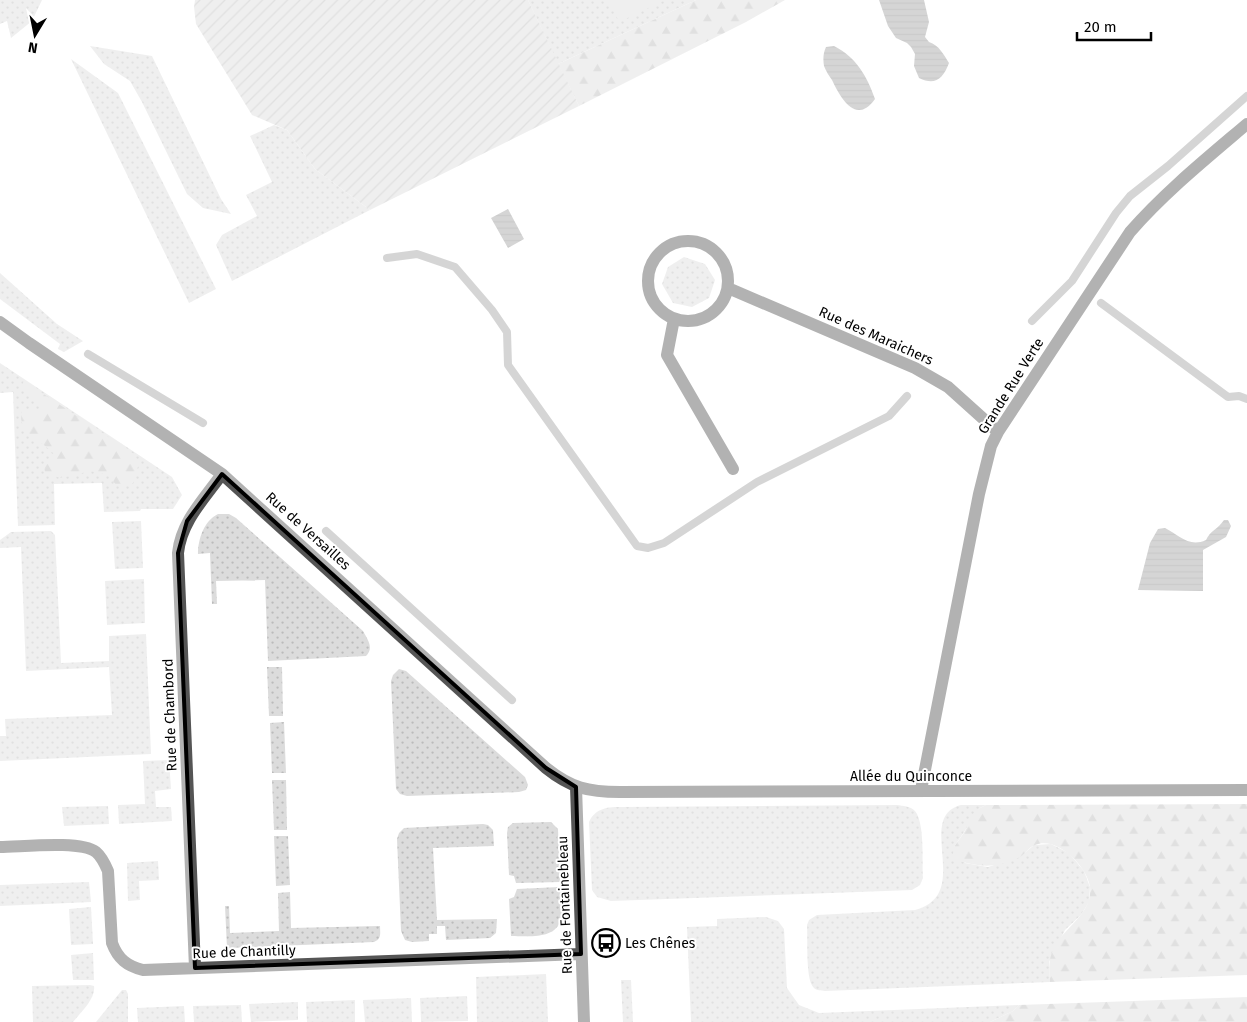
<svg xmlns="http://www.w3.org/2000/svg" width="1247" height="1022" font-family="'Fira Sans',sans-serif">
<defs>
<pattern id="grass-dots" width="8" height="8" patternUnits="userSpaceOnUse" patternTransform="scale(1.25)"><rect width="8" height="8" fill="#dcdcdc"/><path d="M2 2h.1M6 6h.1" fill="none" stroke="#bbb" stroke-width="1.8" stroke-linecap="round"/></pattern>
<pattern id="forest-firs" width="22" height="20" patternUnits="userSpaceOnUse" patternTransform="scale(1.25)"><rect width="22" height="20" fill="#dcdcdc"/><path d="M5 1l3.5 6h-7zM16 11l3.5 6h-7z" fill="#bbb"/></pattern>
<pattern id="garden-furrows" width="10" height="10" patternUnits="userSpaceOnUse" patternTransform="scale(1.25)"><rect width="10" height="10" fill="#dcdcdc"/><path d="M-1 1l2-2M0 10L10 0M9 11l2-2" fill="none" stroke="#bbb"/></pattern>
<pattern id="water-rules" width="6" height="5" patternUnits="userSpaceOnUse" patternTransform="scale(1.25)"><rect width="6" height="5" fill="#a3a3a3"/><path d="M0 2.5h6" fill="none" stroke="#8b8b8b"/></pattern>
</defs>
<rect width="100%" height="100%" fill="#fff"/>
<path fill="url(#grass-dots)" d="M 0,0 L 42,0 L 32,21 L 11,38 L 7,21 L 0,24 Z
M 528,0 L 696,0 L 558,64 Z
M 90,46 L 152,56 L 221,199 L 231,214 L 203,208 L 187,194 L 142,102 L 130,81 L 104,64 Z
M 71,59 L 118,93 L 216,289 L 189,303 Z
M 274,125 L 287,130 L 315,169 L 370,210 L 232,281 L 216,245 L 222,235 L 257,216 L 246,195 L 272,182 L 250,136 Z
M 684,257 L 705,264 L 715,280 L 709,298 L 692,307 L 673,303 L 662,284 L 668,267 Z
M 0,273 L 57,324 L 83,341 L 64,352 L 58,349 L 60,344 L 0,299 Z
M 0,363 L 172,477 L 182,495 L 173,509 L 141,509 L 140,511 L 104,512 L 102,483 L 54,484 L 55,525 L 18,526 L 13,392 L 0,393 Z
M 218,514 L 229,514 L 236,518 L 363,631 C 368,640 374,648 366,656 L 268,661 L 265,580 L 216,581 L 217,604 L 212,604 L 210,553 L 198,554 C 198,539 204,521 218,514 Z
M 141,521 L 143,568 L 115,569 L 112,522 Z
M 51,531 L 55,535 L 61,663 L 109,661 L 109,636 L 146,634 L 151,754 L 0,761 L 0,736 L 6,736 L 5,719 L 112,715 L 109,667 L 26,671 L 21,547 L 0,548 L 0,540 L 11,532 Z
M 144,579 L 145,623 L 107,625 L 105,581 Z
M 267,667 L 282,667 L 283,716 L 269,716 Z
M 399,669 L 406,671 L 525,777 L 528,785 L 526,790 L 519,792 L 407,796 L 400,794 L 396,789 L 391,681 L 393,675 Z
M 284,722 L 286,773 L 272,773 L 270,723 Z
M 169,760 L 171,789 L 155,791 L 156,807 L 171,807 L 172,821 L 119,824 L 118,805 L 145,804 L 143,761 Z
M 272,780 L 286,780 L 287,830 L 274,830 Z
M 897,805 C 903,806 910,806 915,811 C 925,823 922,863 923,878 L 920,885 L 912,890 L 611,901 L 597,897 L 592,890 L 589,822 C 595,809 606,807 619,807 Z
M 961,805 L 986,805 L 980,808 L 954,847 L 965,863 L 988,867 L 1021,856 L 1034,845 L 1051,844 L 1069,853 L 1084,871 L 1090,887 L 1089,902 L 1081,915 L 1065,930 L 1049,962 L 1050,982 L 825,991 C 821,990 817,991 814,988 C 805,980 808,937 807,925 L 809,920 L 817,915 L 915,910 C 974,895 914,817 961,805 Z
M 108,806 L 109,824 L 64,826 L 62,807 Z
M 551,822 L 558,829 L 560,882 L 516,883 L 514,876 L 509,875 L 507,833 L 508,827 L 513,823 Z
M 483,824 L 488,825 L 493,830 L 494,846 L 433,848 L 437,920 L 497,919 L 496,933 L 490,938 L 446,940 L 445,926 L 437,926 L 437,934 L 429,934 L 429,941 L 412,942 L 405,940 L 401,931 L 397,839 L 399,833 L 404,828 Z
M 274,836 L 288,836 L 290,885 L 276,886 Z
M 158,861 L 159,880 L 139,881 L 140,900 L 128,901 L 127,863 Z
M 89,882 L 91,902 L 0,906 L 0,885 Z
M 560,887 C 561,897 564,910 561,919 C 556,940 528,936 511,936 L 509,899 L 514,897 L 517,889 Z
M 290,892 L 291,928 L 380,926 C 380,933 382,939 374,942 L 227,948 L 225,906 L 229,906 L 230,933 L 279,931 L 278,893 Z
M 91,907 L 93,944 L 71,945 L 69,909 Z
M 766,917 L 778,921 L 784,929 L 787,988 L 799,1005 L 819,1013 L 1019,1005 L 1013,1011 L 990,1022 L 691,1022 L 687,927 L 717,926 L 717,919 Z
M 93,953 L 94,980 L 73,980 L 71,955 Z
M 546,974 L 548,1022 L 477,1022 L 476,977 Z
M 621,980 L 631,980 L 633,1022 L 623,1022 Z
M 90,985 L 94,986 C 96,999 80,1013 73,1022 L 33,1022 L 32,986 Z
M 122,990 L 126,990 L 128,994 L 128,1022 L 96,1022 Z
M 467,996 L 468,1021 L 421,1022 L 420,998 Z
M 411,998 L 412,1022 L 365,1022 L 363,1000 Z
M 355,1000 L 355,1022 L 307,1022 L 306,1002 Z
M 298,1002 L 298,1020 L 251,1022 L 249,1004 Z
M 241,1005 L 242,1022 L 194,1022 L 193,1006 Z
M 184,1006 L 185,1022 L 138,1022 L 137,1008 Z"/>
<path fill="url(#forest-firs)" d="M 696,0 L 785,0 L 746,22 L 579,106 L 558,64 Z
M 24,381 L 134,454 L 139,463 L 133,483 L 128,486 L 117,486 L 108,475 L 91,471 L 60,478 L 45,472 L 44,466 L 51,461 L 54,454 C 41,439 16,433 22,410 L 33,410 L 37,416 L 40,416 C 44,400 28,397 22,385 Z
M 1247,804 L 1247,975 L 1050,982 C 1049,970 1048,959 1054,948 C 1064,927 1093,914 1090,887 C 1087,866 1057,836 1035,845 C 1029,847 1025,854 1020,857 C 998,868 980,868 957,860 L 953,854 L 954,847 L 965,831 L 974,813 L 980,808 L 986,805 Z
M 1247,997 L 1247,1022 L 990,1022 L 1013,1011 L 1019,1005 Z"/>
<path fill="#dcdcdc" d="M 609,0 L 665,0 L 619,22 Z"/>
<path fill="url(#garden-furrows)" d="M 195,0 L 528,0 L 579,106 L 370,210 L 315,169 L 287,130 L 252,115 L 196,24 L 194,7 Z"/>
<path fill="url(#water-rules)" d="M 879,0 L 924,0 L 929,22 L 925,37 L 929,42 C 939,45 944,55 949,63 C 943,79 935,86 919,78 L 914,66 L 915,54 L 911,47 L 907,43 L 896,38 L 888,26 Z
M 834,46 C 856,57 867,76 875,99 C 856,126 840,97 832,80 C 829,76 826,71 824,66 C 823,60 823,53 826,47 Z
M 508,209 L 524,239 L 508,248 L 491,218 Z
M 1224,520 L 1228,520 L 1231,526 L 1226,537 L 1203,550 L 1203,591 L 1138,590 L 1150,543 L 1158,529 L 1165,528 C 1179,535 1189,548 1206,540 C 1210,531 1218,529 1224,520 Z"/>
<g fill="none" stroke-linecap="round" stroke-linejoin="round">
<path stroke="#a3a3a3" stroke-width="8" d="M 387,258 L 417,254 L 455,267 L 492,310 L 507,332 L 508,365 L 637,546 L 648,548 L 664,543 L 757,482 L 889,416 L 907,396
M 1101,303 L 1228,397 L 1239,396 L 1247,399
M 1032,321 L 1072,281 L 1116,213 L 1130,196 L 1168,166 L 1247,96
M 88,354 L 203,423
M 326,531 L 512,700"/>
<path stroke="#555" stroke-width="12" d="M648 281a40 40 0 1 1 80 0a40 40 0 1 1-80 0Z
M 728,288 L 915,368 L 948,387 L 998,432
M 674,319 L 667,355 L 733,469
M 0,322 L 29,343 L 222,474 L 546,768 C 571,788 588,792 620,792 L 1247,790
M 576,787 L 584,1022
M 921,790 L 979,494 L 991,446 L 998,432 L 1130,232 C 1165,192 1207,158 1247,124
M 0,847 C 21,847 80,840 96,852 C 102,857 105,864 108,871 L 112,943 C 118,959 127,966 143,970 L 581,954
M 195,968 L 178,553 C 181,522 204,499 222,474"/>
</g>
<path d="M0 0H1247V1022H0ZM 222,474 L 546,768 L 576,787 L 581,954 L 195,968 L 178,553 L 187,521 Z" fill="#fff" fill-opacity=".55" fill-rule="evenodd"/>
<path fill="none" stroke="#000" stroke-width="4" stroke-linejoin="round" d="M 222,474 L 546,768 L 576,787 L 581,954 L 195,968 L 178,553 L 187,521 Z"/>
<defs>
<symbol id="bus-ring" viewBox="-11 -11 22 22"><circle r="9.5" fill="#fff" stroke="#000" stroke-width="1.5"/><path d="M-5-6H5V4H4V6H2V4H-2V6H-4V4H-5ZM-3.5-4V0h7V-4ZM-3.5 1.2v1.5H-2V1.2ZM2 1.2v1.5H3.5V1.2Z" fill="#000"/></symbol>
</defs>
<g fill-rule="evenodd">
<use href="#bus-ring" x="590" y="927" width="32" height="32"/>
</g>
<g text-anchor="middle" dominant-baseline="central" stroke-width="4" stroke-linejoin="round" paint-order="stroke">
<g font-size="14" fill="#000" stroke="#fff">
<text transform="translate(876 336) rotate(24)">Rue des Maraichers</text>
<text transform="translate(1011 386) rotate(-58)">Grande Rue Verte</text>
<text transform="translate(308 531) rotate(42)">Rue de Versailles</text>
<text transform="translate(170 715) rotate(-92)">Rue de Chambord</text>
<text x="911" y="776">Allée du Quinconce</text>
<text transform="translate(565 905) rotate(-92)">Rue de Fontainebleau</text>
<text transform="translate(244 952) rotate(-2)">Rue de Chantilly</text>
</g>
<g font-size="14" fill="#000" stroke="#fff" text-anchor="start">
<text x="625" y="943">Les Chênes</text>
</g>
</g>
<g transform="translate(35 35) rotate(190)" stroke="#ffffff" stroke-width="4" paint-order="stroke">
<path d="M0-4L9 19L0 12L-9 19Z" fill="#000000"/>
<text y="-8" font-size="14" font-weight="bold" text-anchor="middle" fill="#000000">N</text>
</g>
<path d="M1077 32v8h74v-8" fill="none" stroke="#000000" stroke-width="2.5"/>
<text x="1084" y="32" font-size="15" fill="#000000" stroke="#ffffff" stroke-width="4" paint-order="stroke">20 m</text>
</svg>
